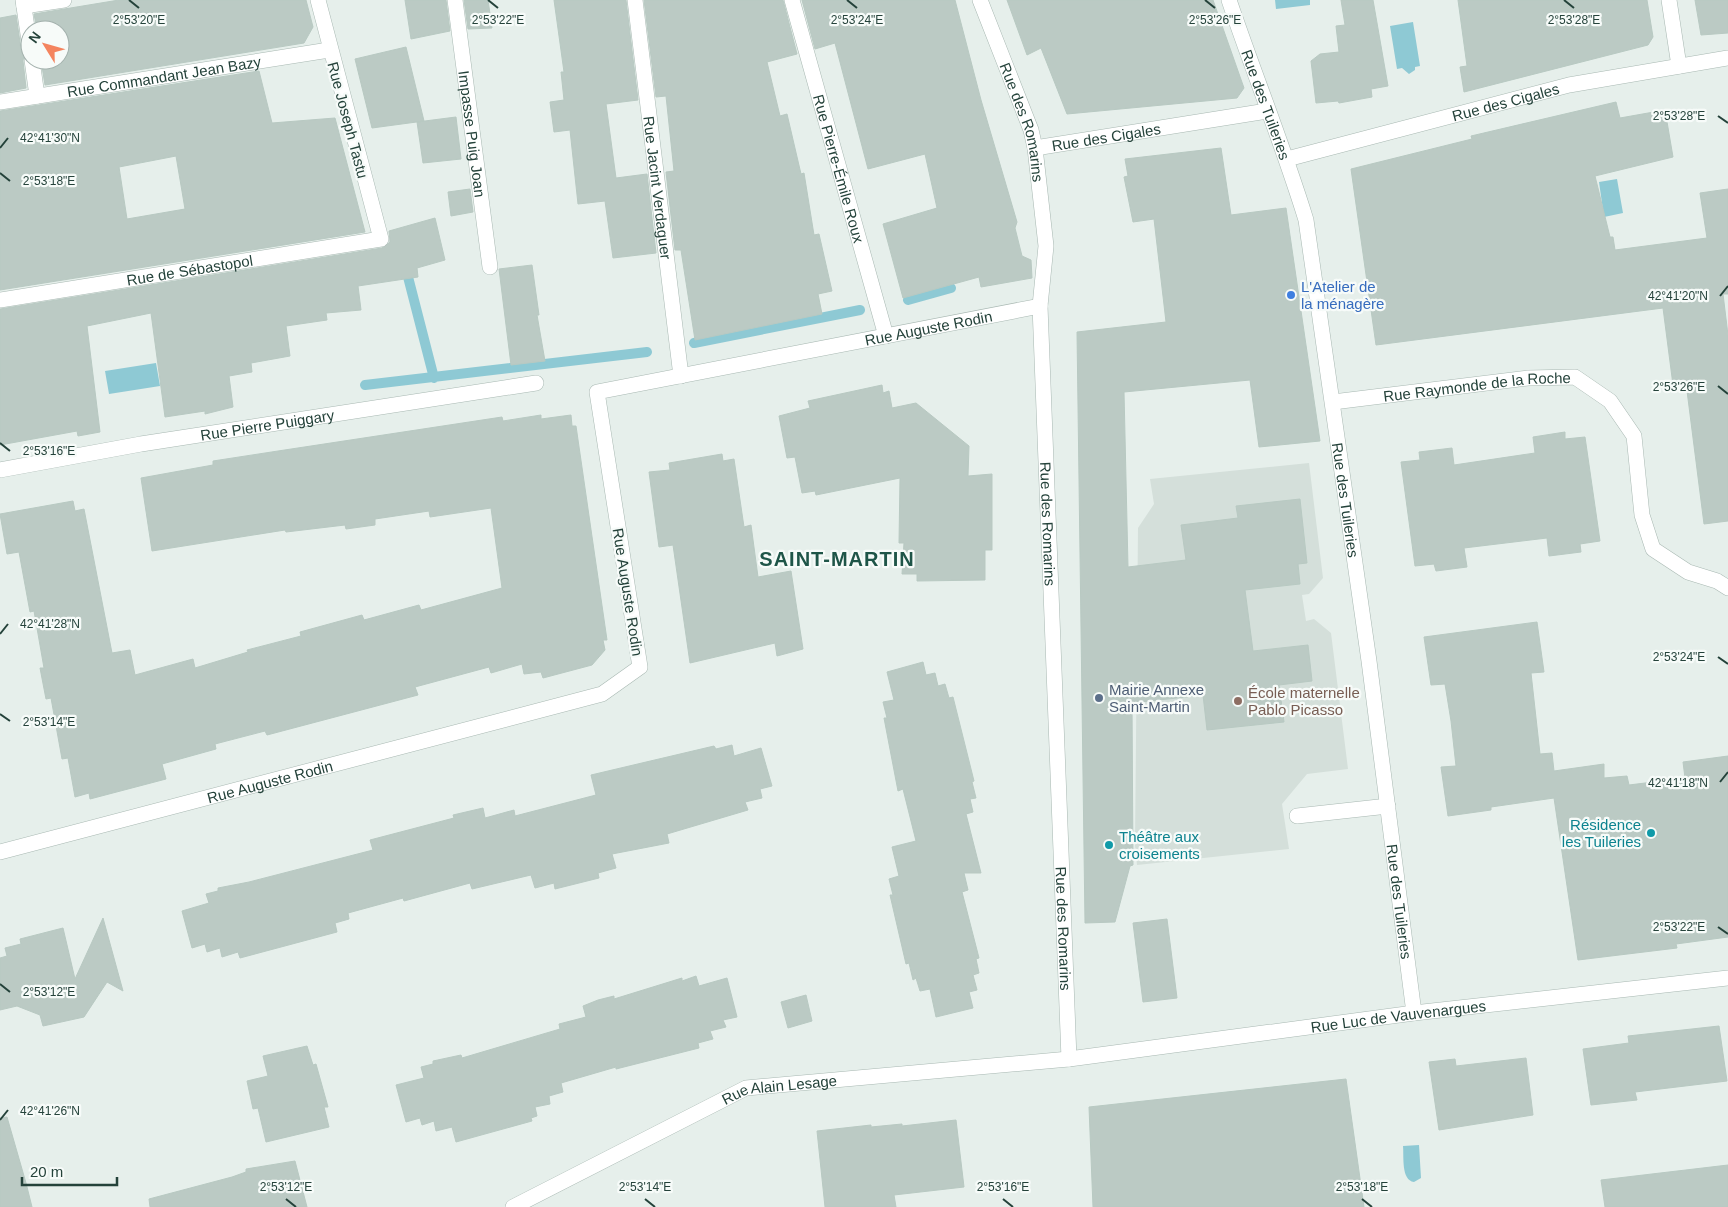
<svg xmlns="http://www.w3.org/2000/svg" width="1728" height="1207" font-family="Helvetica,sans-serif">
<rect width="100%" height="100%" fill="#e6efeb"/>
<path fill="#d4dfda" d="M 1309,463 L 1323,578 L 1309,594 L 1302,595 L 1306,621 L 1314,619 L 1331,633 L 1348,769 L 1307,774 L 1282,804 L 1289,849 L 1137,865 L 1135,845 L 1138,528 L 1154,504 L 1150,479 Z"/>
<path fill="#8ec9d4" d="M 1275,0 L 1310,0 L 1310,5 L 1276,9 Z
M 1413,22 L 1420,66 L 1415,67 L 1415,70 L 1409,74 L 1402,68 L 1397,69 L 1390,26 Z
M 1617,179 L 1623,213 L 1604,217 L 1599,182 Z
M 156,363 L 160,386 L 109,394 L 105,371 Z
M 1419,1145 L 1421,1178 L 1414,1182 C 1401,1180 1404,1157 1403,1146 Z"/>
<g fill="none" stroke-linecap="round" stroke-linejoin="round">
<path stroke="#8ec9d4" stroke-width="10" d="M 407,273 L 434,378
M 908,300 L 951,288
M 694,343 L 860,310
M 365,385 L 647,352"/>
</g>
<path fill="#bbcac4" stroke="#b8c9c2" fill-rule="evenodd" d="M 119,0 L 306,0 L 313,27 L 304,43 L 45,85 L 41,60 L 60,60 L 60,30 L 37,30 L 34,14 Z
M 405,0 L 446,0 L 450,31 L 411,39 Z
M 464,0 L 488,0 L 492,28 L 468,29 Z
M 554,0 L 626,0 L 638,100 L 606,104 L 616,178 L 647,174 L 656,253 L 613,258 L 605,201 L 578,204 L 570,130 L 554,132 L 550,102 L 564,100 L 561,72 L 564,72 Z
M 644,0 L 783,0 L 797,54 L 767,62 L 780,116 L 787,114 L 801,174 L 804,173 L 814,235 L 819,234 L 832,291 L 818,294 L 822,314 L 695,340 L 681,250 L 675,250 L 666,172 L 674,171 L 666,96 L 656,97 Z
M 802,0 L 955,0 L 981,100 L 1017,222 L 1015,228 L 1022,256 L 1031,260 L 1032,278 L 981,287 L 979,277 L 903,298 L 883,224 L 937,208 L 925,154 L 868,169 L 835,43 L 815,49 Z
M 1007,0 L 1213,0 L 1244,88 L 1237,98 L 1067,114 L 1041,48 L 1027,55 Z
M 1341,0 L 1373,0 L 1388,86 L 1371,89 L 1372,97 L 1339,103 L 1338,101 L 1316,103 L 1311,61 L 1320,54 L 1339,52 L 1336,26 L 1345,25 Z
M 1458,0 L 1647,0 L 1653,37 L 1648,45 L 1464,92 L 1460,67 L 1467,66 Z
M 1695,0 L 1728,0 L 1728,33 L 1701,35 Z
M 16,15 L 21,49 L 24,55 L 23,61 L 26,88 L 0,93 L 0,18 Z
M 406,47 L 424,121 L 372,128 L 355,59 Z
M 259,71 L 272,123 L 335,118 L 365,232 L 0,290 L 0,111 ZM 176,156 L 185,209 L 127,219 L 119,167 Z
M 1616,102 L 1620,118 L 1665,110 L 1673,157 L 1595,176 L 1610,237 L 1613,237 L 1615,250 L 1707,238 L 1700,193 L 1728,189 L 1728,294 L 1723,294 L 1728,335 L 1728,521 L 1704,524 L 1686,383 L 1673,385 L 1663,308 L 1376,345 L 1351,169 L 1472,139 L 1471,136 Z
M 456,117 L 461,159 L 423,163 L 417,122 Z
M 1221,148 L 1231,215 L 1286,208 L 1320,441 L 1259,447 L 1250,380 L 1124,392 L 1128,567 L 1186,560 L 1181,525 L 1238,518 L 1236,506 L 1300,499 L 1307,563 L 1298,564 L 1300,584 L 1245,590 L 1253,651 L 1308,645 L 1312,681 L 1279,685 L 1284,722 L 1207,730 L 1203,695 L 1132,703 L 1133,865 L 1130,866 L 1115,922 L 1085,923 L 1077,332 L 1166,322 L 1154,219 L 1133,222 L 1124,177 L 1128,176 L 1125,159 Z
M 470,189 L 473,212 L 451,216 L 448,192 Z
M 435,218 L 445,260 L 417,268 L 418,277 L 358,286 L 361,310 L 326,313 L 327,320 L 286,326 L 290,356 L 251,363 L 252,372 L 229,376 L 233,407 L 205,414 L 205,411 L 165,417 L 151,313 L 87,326 L 100,432 L 78,436 L 77,431 L 0,445 L 0,309 L 382,248 L 390,242 L 389,231 Z
M 532,265 L 539,315 L 537,315 L 545,361 L 511,365 L 499,269 Z
M 882,385 L 883,393 L 889,391 L 892,408 L 916,403 L 969,446 L 968,476 L 992,474 L 992,550 L 985,550 L 985,580 L 917,581 L 917,574 L 902,574 L 904,543 L 899,543 L 900,478 L 816,495 L 815,491 L 802,493 L 795,457 L 787,458 L 779,416 L 810,408 L 808,401 Z
M 541,415 L 541,419 L 571,415 L 572,426 L 576,426 L 607,640 L 603,640 L 605,650 L 592,665 L 543,678 L 541,672 L 524,674 L 522,664 L 491,673 L 489,667 L 415,687 L 418,695 L 267,735 L 265,731 L 215,744 L 216,749 L 162,764 L 166,779 L 90,799 L 89,793 L 75,797 L 68,758 L 62,759 L 51,698 L 46,699 L 40,668 L 44,668 L 34,611 L 30,612 L 19,552 L 7,554 L 0,514 L 73,501 L 75,511 L 84,509 L 112,653 L 130,650 L 135,675 L 193,659 L 195,668 L 248,652 L 247,650 L 301,636 L 300,632 L 362,615 L 364,620 L 419,605 L 421,610 L 502,588 L 491,508 L 430,517 L 429,511 L 375,519 L 375,525 L 346,529 L 345,525 L 286,532 L 285,530 L 152,551 L 141,478 L 213,465 L 213,461 L 278,451 L 502,417 L 503,421 Z
M 1565,432 L 1565,439 L 1585,437 L 1600,541 L 1580,544 L 1581,552 L 1549,556 L 1547,538 L 1464,548 L 1467,567 L 1436,571 L 1434,564 L 1415,566 L 1401,462 L 1420,460 L 1419,452 L 1452,448 L 1454,465 L 1535,453 L 1533,437 Z
M 722,454 L 723,461 L 734,459 L 744,527 L 751,525 L 758,577 L 791,571 L 803,649 L 777,656 L 775,643 L 690,663 L 673,545 L 659,547 L 649,472 L 670,470 L 669,463 Z
M 1537,622 L 1544,672 L 1531,673 L 1540,754 L 1552,753 L 1554,771 L 1604,764 L 1604,778 L 1627,776 L 1629,785 L 1685,778 L 1683,762 L 1728,756 L 1728,937 L 1676,944 L 1677,948 L 1578,960 L 1554,798 L 1491,807 L 1491,810 L 1448,816 L 1441,767 L 1456,766 L 1451,721 L 1445,684 L 1431,685 L 1424,637 Z
M 923,662 L 926,675 L 935,673 L 938,686 L 945,684 L 949,698 L 953,697 L 974,781 L 972,782 L 976,798 L 970,799 L 973,812 L 966,814 L 981,873 L 964,873 L 968,890 L 962,892 L 979,958 L 976,959 L 979,973 L 973,975 L 977,990 L 969,992 L 973,1008 L 936,1017 L 930,989 L 920,991 L 916,978 L 913,980 L 909,963 L 906,964 L 890,895 L 893,895 L 889,879 L 899,876 L 892,847 L 916,841 L 903,789 L 898,791 L 884,718 L 887,718 L 883,702 L 894,700 L 887,672 Z
M 732,745 L 734,756 L 761,748 L 772,786 L 760,789 L 762,798 L 745,802 L 748,810 L 667,834 L 669,843 L 612,854 L 616,868 L 598,873 L 599,878 L 555,889 L 554,883 L 535,888 L 531,875 L 472,889 L 470,883 L 404,901 L 403,898 L 348,913 L 349,919 L 335,923 L 337,932 L 240,958 L 238,952 L 222,957 L 220,948 L 207,952 L 205,944 L 192,948 L 182,911 L 209,903 L 206,894 L 218,891 L 218,888 L 249,882 L 373,850 L 370,840 L 454,818 L 453,815 L 483,808 L 485,818 L 514,810 L 515,816 L 596,795 L 591,775 L 714,746 L 716,749 Z
M 103,918 L 123,991 L 107,982 L 84,1017 L 43,1026 L 40,1015 L 17,1006 L 0,1010 L 0,958 L 7,956 L 5,948 L 21,944 L 20,939 L 63,928 L 75,979 Z
M 1167,919 L 1177,998 L 1143,1002 L 1133,923 Z
M 696,976 L 699,986 L 727,978 L 737,1017 L 723,1020 L 726,1027 L 710,1031 L 713,1039 L 698,1043 L 699,1048 L 616,1069 L 616,1067 L 561,1083 L 563,1092 L 549,1096 L 550,1104 L 535,1107 L 537,1116 L 531,1118 L 532,1121 L 456,1142 L 452,1127 L 436,1131 L 434,1121 L 422,1125 L 420,1118 L 406,1122 L 396,1085 L 424,1078 L 421,1067 L 433,1064 L 433,1061 L 461,1055 L 462,1058 L 560,1029 L 559,1024 L 586,1017 L 583,1006 L 598,1000 L 614,996 L 614,999 L 682,978 L 682,981 Z
M 806,995 L 812,1021 L 788,1028 L 781,1002 Z
M 1719,1026 L 1727,1081 L 1635,1092 L 1637,1100 L 1591,1105 L 1583,1049 L 1629,1043 L 1628,1036 Z
M 307,1046 L 313,1065 L 316,1064 L 328,1107 L 324,1107 L 329,1127 L 266,1142 L 258,1108 L 253,1109 L 247,1081 L 268,1076 L 263,1056 Z
M 1526,1058 L 1533,1115 L 1439,1130 L 1429,1062 L 1455,1059 L 1456,1066 Z
M 1346,1079 L 1364,1207 L 1093,1207 L 1089,1107 Z
M 7,1117 L 26,1183 L 32,1207 L 0,1207 L 0,1118 Z
M 956,1120 L 964,1187 L 894,1195 L 896,1207 L 825,1207 L 817,1131 L 871,1125 L 871,1127 L 902,1124 L 902,1126 Z
M 295,1161 L 307,1207 L 150,1207 L 149,1199 L 232,1177 L 246,1172 L 246,1169 Z
M 1728,1165 L 1728,1207 L 1605,1207 L 1601,1180 Z"/>
<g fill="none" stroke-linecap="round" stroke-linejoin="round">
<defs>
<g id="minor">
<path d="M 23,0 L 30,48"/>
<path id="s1" d="M 455,0 L 490,267"/>
<path id="s2" d="M 635,0 L 681,376"/>
<path id="s3" d="M 792,0 L 886,336"/>
<path id="s4" d="M 980,0 L 1031,130 L 1035,148 L 1046,246 L 1040,306 L 1069,1059"/>
<path id="s5" d="M 1229,0 C 1254,74 1283,145 1306,220 L 1369,661 L 1414,1013"/>
<path d="M 1669,0 L 1679,66"/>
<path d="M 24,6 L 64,0"/>
<path d="M 32,60 L 37,96"/>
<path id="s6" d="M 0,102 L 329,50"/>
<path id="s7" d="M 1035,148 L 1267,111"/>
<path id="s8" d="M 1287,159 L 1569,85 L 1728,58"/>
<path id="s9" d="M 0,300 L 381,239 L 318,0"/>
<path id="s10" d="M 1333,402 L 1528,378 L 1575,377 L 1610,401 L 1634,436 L 1642,515 L 1653,549 L 1688,572 L 1717,581 L 1728,588"/>
<path id="s11" d="M 0,470 L 141,444 L 536,383"/>
<path d="M 1297,816 L 1388,806"/>
<path id="s12" d="M 0,852 L 602,694 L 640,667 L 597,392 L 1040,306"/>
<path id="s13" d="M 513,1207 L 746,1088 L 1069,1059 L 1414,1013 L 1728,978"/>
</g>
</defs>
<use href="#minor" stroke="#a8b8b2" stroke-width="16"/>
<use href="#minor" stroke="#fff" stroke-width="15"/>
</g>
<path fill="none" stroke="#24423a" stroke-width="2" d="M 129,0 L 139,8M 488,0 L 498,8M 847,0 L 857,8M 1205,0 L 1215,8M 1564,0 L 1574,8M 1718,116 L 1728,123M 0,148 L 8,138M 0,173 L 10,181M 1720,296 L 1728,286M 1718,386 L 1728,394M 0,443 L 10,451M 0,634 L 8,624M 1718,657 L 1728,664M 0,714 L 10,721M 1720,782 L 1728,772M 1718,927 L 1728,934M 0,984 L 10,992M 0,1120 L 8,1110M 286,1199 L 296,1207M 645,1199 L 655,1207M 1003,1199 L 1013,1207M 1362,1199 L 1372,1207"/>
<circle fill="#3f7fe0" stroke="#f7fbf9" stroke-width="2" cx="1291" cy="295" r="5"/>
<circle fill="#5c6f8a" stroke="#f7fbf9" stroke-width="2" cx="1099" cy="698" r="5"/>
<circle fill="#8d6e63" stroke="#f7fbf9" stroke-width="2" cx="1238" cy="701" r="5"/>
<g fill="#0f9aa8" stroke="#f7fbf9" stroke-width="2">
<circle cx="1651" cy="833" r="5"/>
<circle cx="1109" cy="845" r="5"/>
</g>
<g text-anchor="middle" dominant-baseline="central" stroke-width="4.5" stroke-linejoin="round" paint-order="stroke">
<g font-size="15" fill="#24423a" stroke="#f7fbf9">
<text stroke="none"><textPath href="#s6" startOffset="166">Rue Commandant Jean Bazy</textPath></text>
<text stroke="none"><textPath href="#s8" startOffset="226">Rue des Cigales</textPath></text>
<text stroke="none"><textPath href="#s5" startOffset="111">Rue des Tuileries</textPath></text>
<text transform="translate(348 120) rotate(75)">Rue Joseph Tastu</text>
<text stroke="none"><textPath href="#s4" startOffset="130">Rue des Romarins</textPath></text>
<text stroke="none"><textPath href="#s1" startOffset="135">Impasse Puig Joan</textPath></text>
<text stroke="none"><textPath href="#s7" startOffset="72">Rue des Cigales</textPath></text>
<text stroke="none"><textPath href="#s3" startOffset="175">Rue Pierre-Émile Roux</textPath></text>
<text stroke="none"><textPath href="#s2" startOffset="189">Rue Jacint Verdaguer</textPath></text>
<text stroke="none"><textPath href="#s9" startOffset="192">Rue de Sébastopol</textPath></text>
<text stroke="none"><textPath href="#s12" startOffset="1285">Rue Auguste Rodin</textPath></text>
<text stroke="none"><textPath href="#s10" startOffset="145">Rue Raymonde de la Roche</textPath></text>
<text stroke="none"><textPath href="#s11" startOffset="271">Rue Pierre Puiggary</textPath></text>
<text stroke="none"><textPath href="#s5" startOffset="516">Rue des Tuileries</textPath></text>
<text stroke="none"><textPath href="#s4" startOffset="535">Rue des Romarins</textPath></text>
<text transform="translate(628 592) rotate(81)">Rue Auguste Rodin</text>
<text stroke="none"><textPath href="#s12" startOffset="279">Rue Auguste Rodin</textPath></text>
<text stroke="none"><textPath href="#s5" startOffset="921">Rue des Tuileries</textPath></text>
<text stroke="none"><textPath href="#s4" startOffset="940">Rue des Romarins</textPath></text>
<text stroke="none"><textPath href="#s13" startOffset="918">Rue Luc de Vauvenargues</textPath></text>
<text stroke="none"><textPath href="#s13" startOffset="294">Rue Alain Lesage</textPath></text>
</g>
<g font-size="15" fill="#366cbe" stroke="#f7fbf9" text-anchor="start">
<text x="1301" y="286">L'Atelier de<tspan x="1301" dy="17">la ménagère</tspan></text>
</g>
<g font-size="15" fill="#4e5e75" stroke="#f7fbf9" text-anchor="start">
<text x="1109" y="689">Mairie Annexe<tspan x="1109" dy="17">Saint-Martin</tspan></text>
</g>
<g font-size="15" fill="#785e54" stroke="#f7fbf9" text-anchor="start">
<text x="1248" y="692">École maternelle<tspan x="1248" dy="17">Pablo Picasso</tspan></text>
</g>
<g font-size="15" fill="#0d838f" stroke="#f7fbf9" text-anchor="end">
<text x="1641" y="824">Résidence<tspan x="1641" dy="17">les Tuileries</tspan></text>
<text x="1119" y="836" text-anchor="start">Théâtre aux<tspan x="1119" dy="17">croisements</tspan></text>
</g>
<g font-size="20" font-weight="bold" letter-spacing="1" fill="#1f5548" stroke="#f7fbf9">
<text x="837" y="559">SAINT-MARTIN</text>
</g>
</g>
<g font-size="12" text-anchor="middle" fill="#24423a" stroke="#f7fbf9" stroke-width="4.5" stroke-linejoin="round" paint-order="stroke">
<text x="139" y="24">2°53'20"E</text>
<text x="498" y="24">2°53'22"E</text>
<text x="857" y="24">2°53'24"E</text>
<text x="1215" y="24">2°53'26"E</text>
<text x="1574" y="24">2°53'28"E</text>
<text x="1679" y="120">2°53'28"E</text>
<text x="50" y="142">42°41'30"N</text>
<text x="49" y="185">2°53'18"E</text>
<text x="1678" y="300">42°41'20"N</text>
<text x="1679" y="391">2°53'26"E</text>
<text x="49" y="455">2°53'16"E</text>
<text x="50" y="628">42°41'28"N</text>
<text x="1679" y="661">2°53'24"E</text>
<text x="49" y="726">2°53'14"E</text>
<text x="1678" y="787">42°41'18"N</text>
<text x="1679" y="931">2°53'22"E</text>
<text x="49" y="996">2°53'12"E</text>
<text x="50" y="1115">42°41'26"N</text>
<text x="286" y="1191">2°53'12"E</text>
<text x="645" y="1191">2°53'14"E</text>
<text x="1003" y="1191">2°53'16"E</text>
<text x="1362" y="1191">2°53'18"E</text>
</g>
<g transform="translate(45 45) rotate(307)"><circle r="24" fill="#f7fbf9" stroke="#a3b1ad"/>
<path d="M0-4L9 19L0 12L-9 19Z" fill="#f4845f"/>
<text y="-8" font-size="14" font-weight="bold" text-anchor="middle" fill="#24423a">N</text>
</g>
<path d="M22 1177v8h95v-8" fill="none" stroke="#24423a" stroke-width="2.5"/>
<text x="30" y="1177" font-size="15" fill="#24423a" stroke="#f7fbf9" stroke-width="4" paint-order="stroke">20 m</text>
</svg>
